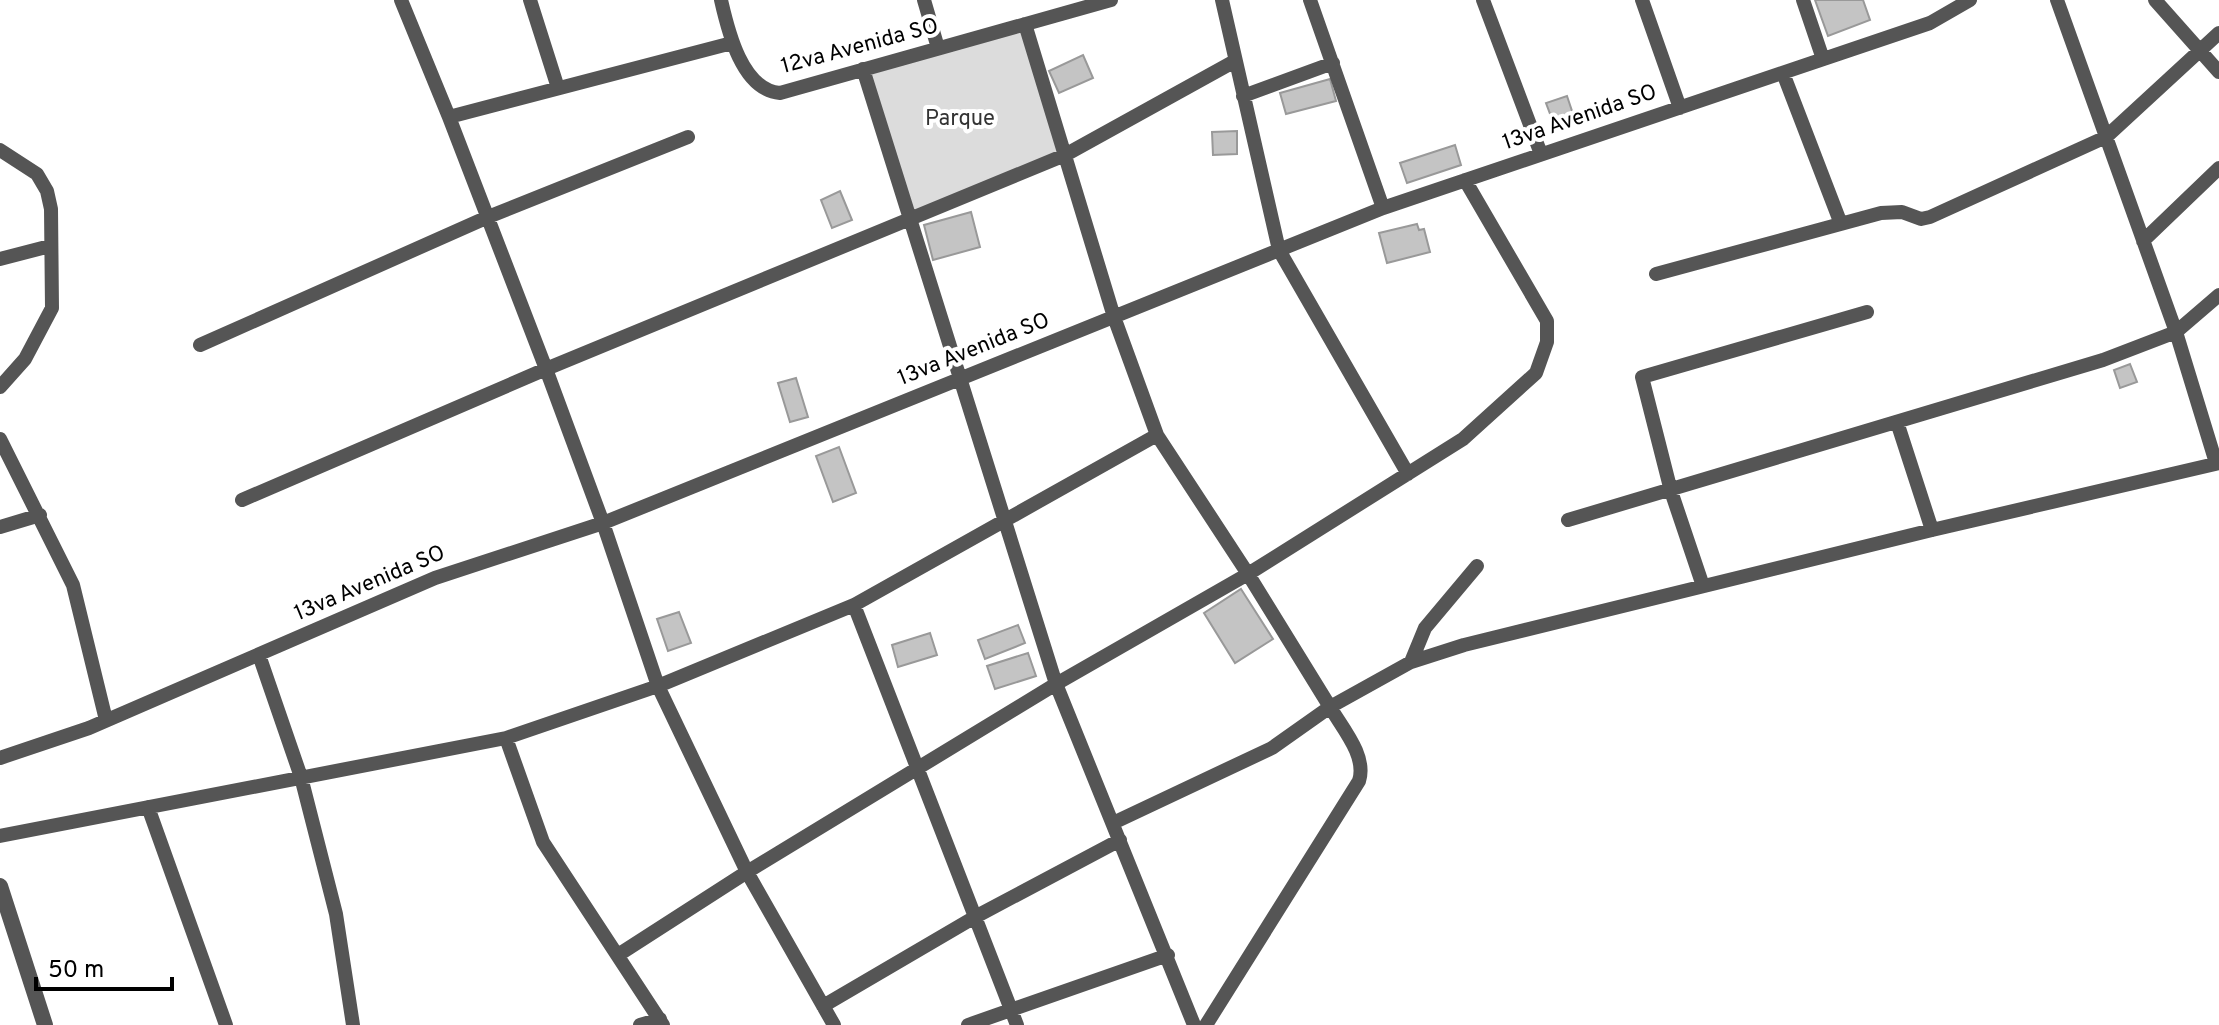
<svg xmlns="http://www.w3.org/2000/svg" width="2219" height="1025" font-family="Overpass,sans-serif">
<rect width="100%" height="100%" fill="#fff"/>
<path fill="#dcdcdc" d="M 1025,24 L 1065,155 L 910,218 L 863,69 Z"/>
<path fill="#c4c4c4" stroke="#999" stroke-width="2" d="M 1815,0 L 1863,0 L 1870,20 L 1828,36 Z
M 1083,55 L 1093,78 L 1059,93 L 1049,71 Z
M 1330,79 L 1336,101 L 1286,114 L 1280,93 Z
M 1567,96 L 1575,120 L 1555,127 L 1546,103 Z
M 1237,131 L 1237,154 L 1213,155 L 1212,132 Z
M 1455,145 L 1461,165 L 1407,183 L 1400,163 Z
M 840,191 L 852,220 L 832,228 L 821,200 Z
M 971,212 L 980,247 L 933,260 L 924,225 Z
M 1417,224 L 1419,230 L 1424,229 L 1430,252 L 1387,263 L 1379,233 Z
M 2130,364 L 2137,382 L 2120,388 L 2114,370 Z
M 796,378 L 808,417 L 790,422 L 778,383 Z
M 839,447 L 856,493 L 833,502 L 816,456 Z
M 1241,589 L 1273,639 L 1235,663 L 1204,613 Z
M 679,612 L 691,643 L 668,651 L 657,619 Z
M 1018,625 L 1025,643 L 985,659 L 978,640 Z
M 930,633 L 937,655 L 898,667 L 892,645 Z
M 1028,653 L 1036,676 L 995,689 L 987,666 Z"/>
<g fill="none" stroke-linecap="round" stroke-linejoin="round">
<path stroke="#555" stroke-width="14" d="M 401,0 L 449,117 L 546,369 L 603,523 L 658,686 L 747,872 L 834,1025
M 530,0 L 558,88
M 721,0 C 728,31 742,90 780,93 L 1111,0
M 924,0 L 938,48
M 1222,0 L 1279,250 L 1408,474
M 1310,0 L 1383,208
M 1483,0 L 1541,154
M 1642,0 L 1680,108
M 1803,0 L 1823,59
M 2057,0 L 2176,332 L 2216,463
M 2155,0 L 2219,72
M 863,69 L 1056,684 L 1194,1025
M 1783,73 L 1841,224
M 1243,96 L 1333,63
M 449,117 L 732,43
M 0,150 L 37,174 L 47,191 L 51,209 L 52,308 L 25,359 L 0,387
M 2143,241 L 2219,168
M 0,259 L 50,246
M 1656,274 L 1881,213 L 1902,212 L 1921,219 L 1930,217 L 2106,137 L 2219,33
M 200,345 L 488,217 L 688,137
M 1897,422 L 1932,530
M 0,439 L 73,585 L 106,720
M 242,500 L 546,369 L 1065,155 L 1235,61
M 1568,520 L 2103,360 L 2176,332 L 2219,295
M 0,527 L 40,515
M 1703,586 L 1671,491 L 1642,377 L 1867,312
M 854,605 L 1017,1025
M 259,655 L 301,777 L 336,914 L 353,1025
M 1411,662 L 1425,628 L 1477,566
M 506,738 L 543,842 L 663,1025
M 0,758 L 89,728 L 435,578 L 603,523 L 1383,208 L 1930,23 L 1970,0
M 148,807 L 226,1025
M 1113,823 L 1272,748 L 1330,707 L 1248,574 L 1157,435
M 0,836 L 506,738 L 658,686 L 854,605 L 1157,435 L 1114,317 L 1025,24
M 618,955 L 747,872 L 1056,684 L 1248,574 L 1463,439 L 1536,373 L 1547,342 L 1547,321 L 1465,180
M 823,1006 L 975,917 L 1120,840
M 640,1025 L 660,1019
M 968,1025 L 1168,955
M 1206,1025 L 1359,781 C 1367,756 1343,729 1330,707 L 1411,662 L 1464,645 L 1932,530 L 2219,463"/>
<path stroke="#555" stroke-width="16" d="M 0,886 L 45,1025"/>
</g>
<g text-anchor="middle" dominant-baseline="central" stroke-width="8" stroke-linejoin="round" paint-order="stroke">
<g font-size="22" fill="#000" stroke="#fff">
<text transform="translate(860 47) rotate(-15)">12va Avenida SO</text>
<text transform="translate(1580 118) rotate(-19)">13va Avenida SO</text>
<text transform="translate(974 350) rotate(-22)">13va Avenida SO</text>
<text transform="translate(370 584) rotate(-23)">13va Avenida SO</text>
</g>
<g font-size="22" fill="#333" stroke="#fff">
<text x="960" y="119">Parque</text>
</g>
</g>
<path d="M36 977v12h136v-12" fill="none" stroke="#000000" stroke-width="4"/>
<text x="48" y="977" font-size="24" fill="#000000" stroke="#ffffff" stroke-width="6" paint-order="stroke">50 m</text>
</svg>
